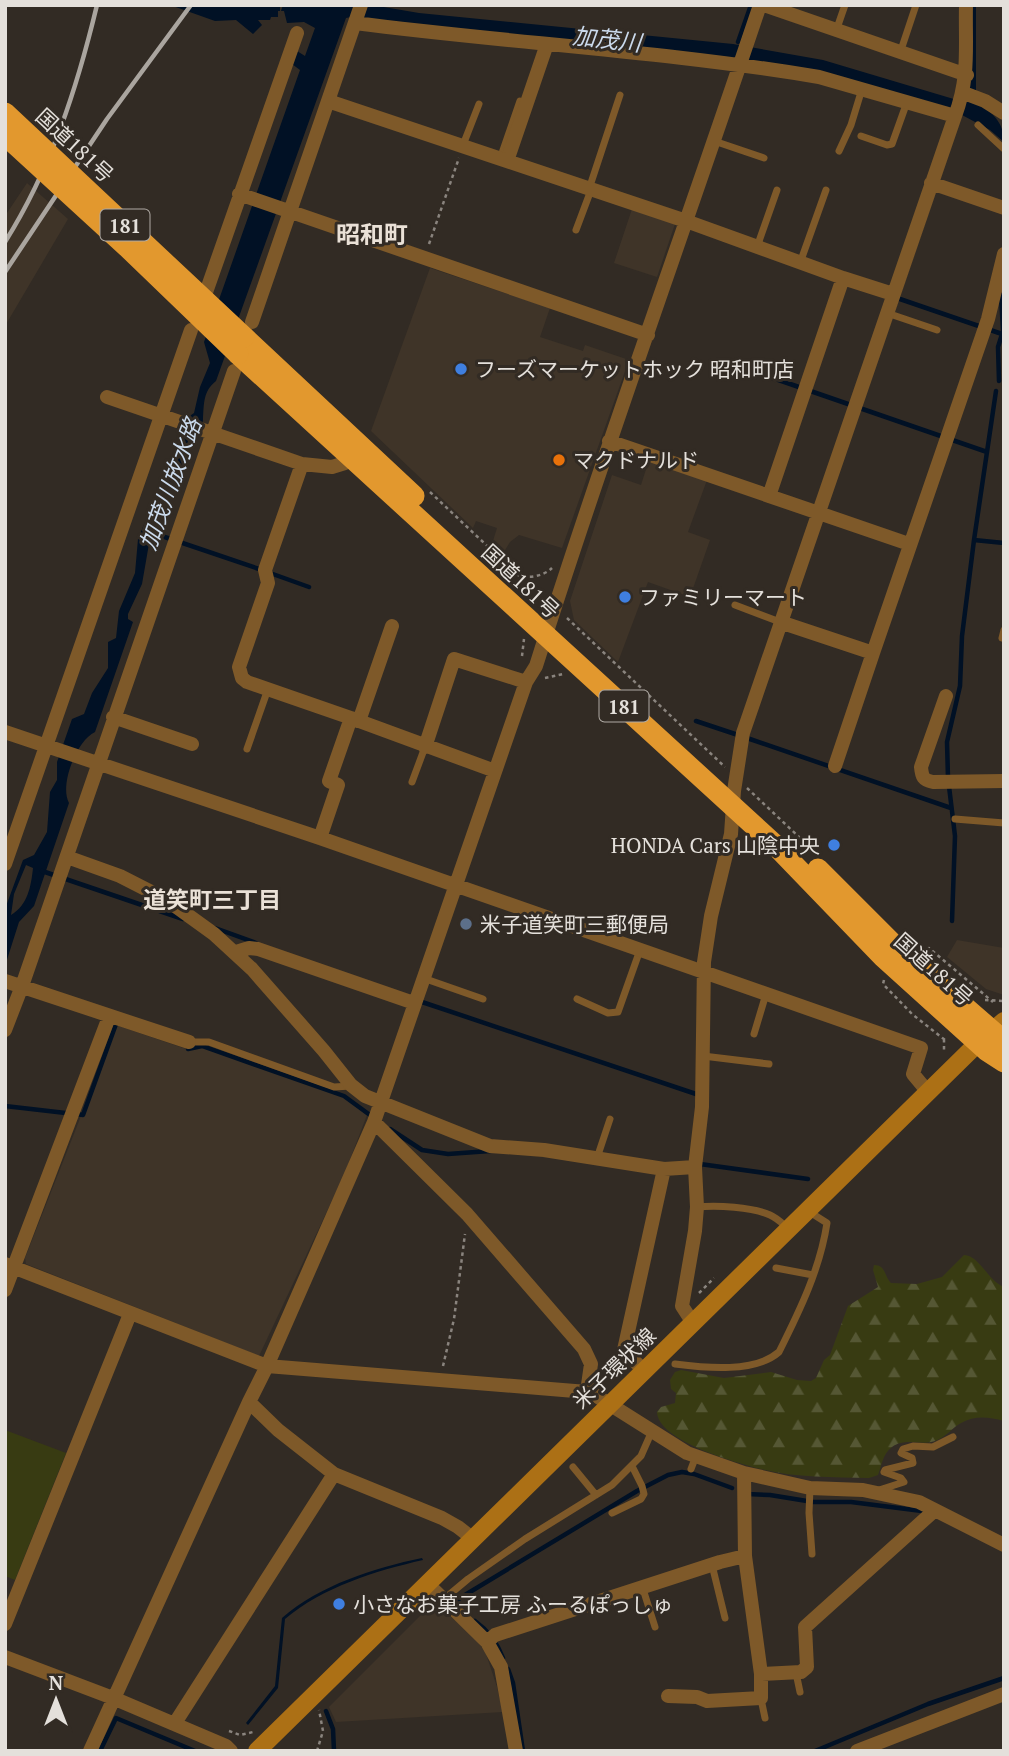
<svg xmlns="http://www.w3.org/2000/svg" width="1009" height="1756" font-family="'PT Serif','Noto Sans JP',serif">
<defs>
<pattern id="forest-firs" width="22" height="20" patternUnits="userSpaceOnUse" patternTransform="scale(1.75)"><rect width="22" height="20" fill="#383b12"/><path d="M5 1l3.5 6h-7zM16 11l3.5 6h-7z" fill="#555734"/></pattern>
</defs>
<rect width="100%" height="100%" fill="#322b24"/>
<path fill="#3f3428" d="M 27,183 L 68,219 L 5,326 L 5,216 Z
M 632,209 L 675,224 L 657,277 L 614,263 Z
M 430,268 L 550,308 L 540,337 L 583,351 L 585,345 L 629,360 L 562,548 L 519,535 L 510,542 L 502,555 L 492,544 L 497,528 L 476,521 L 473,528 L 371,431 Z
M 649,460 L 707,480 L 688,532 L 710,540 L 690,597 L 648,582 L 618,662 L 574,620 L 570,601 L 612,475 L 641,485 Z
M 957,940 L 1004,948 L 1004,995 L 986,989 L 947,957 Z
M 116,1025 L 189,1050 L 201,1047 L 344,1097 L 367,1115 L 344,1175 L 259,1356 L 26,1264 L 25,1258 L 81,1116 L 84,1116 Z
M 433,1603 L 474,1635 L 486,1654 L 497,1687 L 503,1712 L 336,1722 L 329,1707 Z"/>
<path fill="#383b12" d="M 5,1430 L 66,1453 L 15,1580 L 5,1576 Z"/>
<path fill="url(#forest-firs)" d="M 964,1255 C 979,1255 988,1281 1004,1287 L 1004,1421 C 989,1417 975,1415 961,1423 C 952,1428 946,1437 935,1441 C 921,1446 906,1437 892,1447 C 882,1455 882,1465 878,1475 L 869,1478 C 834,1477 795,1478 761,1469 C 737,1463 658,1441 657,1412 L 661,1407 L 675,1403 L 676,1393 L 671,1389 L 670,1380 L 675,1372 L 681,1370 L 724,1378 L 771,1372 L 797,1380 L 811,1381 L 816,1378 L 824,1360 L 830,1355 L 848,1306 L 878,1287 L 873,1270 L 874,1265 C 886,1265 884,1276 891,1283 L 917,1284 L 942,1277 Z"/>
<path fill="#011125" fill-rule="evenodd" d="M 170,5 L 277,5 L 280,6 L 280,11 L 278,11 L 278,17 L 271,17 L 270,20 L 258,20 L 262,25 L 253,34 L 236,20 L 215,21 Z
M 283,5 L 372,5 L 419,13 L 733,44 L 823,60 L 957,100 L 972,5 L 976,5 L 976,102 C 992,112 1004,122 1004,142 L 990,130 L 962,115 L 893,317 L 744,731 L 959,113 L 819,73 L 351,17 L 346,18 L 216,381 C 203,391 204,404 203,419 C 203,424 199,431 197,436 L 188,441 L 185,462 L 166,489 L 163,508 L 150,538 L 142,584 L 128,614 L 128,619 L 133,622 L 95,732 C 77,740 59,785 69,803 L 34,906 L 19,922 L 5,966 L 5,909 L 23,860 L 34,855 L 47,832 L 50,792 L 57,780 L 57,762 L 72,719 L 84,714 L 92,693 L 108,668 L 108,642 L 116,638 L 119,611 L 135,573 L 138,539 L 160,486 L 170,465 L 180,452 L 179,432 L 175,426 L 194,413 L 200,387 L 210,363 L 204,342 L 300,70 L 292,64 L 297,51 L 305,56 L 315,28 L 304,22 L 287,23 L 284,11 L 281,11 ZM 26,865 L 33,868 C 31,886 28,905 11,915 L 14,894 Z
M 422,1558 L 423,1560 C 375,1571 323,1587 285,1619 L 278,1688 L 248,1725 L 246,1723 L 275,1686 L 282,1618 C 320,1585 374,1568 422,1558 Z"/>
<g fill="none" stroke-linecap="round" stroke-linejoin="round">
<path stroke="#011125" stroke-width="4.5" d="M 738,42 L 751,5
M 897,298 L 1002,334
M 767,376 L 987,452
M 999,381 L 998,347 L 1003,331 L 1001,295
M 150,532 L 262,570
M 974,540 L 1004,543
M 270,573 L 309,587
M 696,721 L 738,735
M 747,738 L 951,808
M 42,871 L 183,919
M 952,921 L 955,836 L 948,778 L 947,742 L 960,686 L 962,636 L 974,540 L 996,391
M 215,928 L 256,943
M 419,1001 L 699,1095
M 188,1049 L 202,1046 L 344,1096 L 374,1118
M 5,1106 L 83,1115 L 116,1024
M 390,1129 L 422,1150 L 448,1154 L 490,1151
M 699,1161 L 700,1164 L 808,1179
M 747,1494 L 770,1495 L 813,1502 L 851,1502 L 922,1511
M 455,1604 L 460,1598 L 637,1491 L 668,1475 L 682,1472 L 694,1474 L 732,1488
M 475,1621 C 489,1631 497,1642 503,1658
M 508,1669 L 513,1683 L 523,1751
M 326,1711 L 333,1729 L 334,1751
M 100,1751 L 116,1718 L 195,1751
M 815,1751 L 928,1704 L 1004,1678"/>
<path stroke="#8a847e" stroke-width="2.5" stroke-dasharray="3.5 3.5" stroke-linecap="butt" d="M 429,244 L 459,158
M 430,492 L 518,575 C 528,579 544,576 552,568
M 567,618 L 725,767
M 522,656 L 524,639
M 545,678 L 563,674
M 747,788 L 816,853
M 927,950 L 929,948 L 993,1002
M 884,980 L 883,984 L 912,1014 L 945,1040
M 985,1000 L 1004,1001
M 944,1039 L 944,1053
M 699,1293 L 714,1278
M 443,1366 L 454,1319 L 465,1234
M 229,1731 L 240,1735 L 253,1732
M 317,1751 L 323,1731 L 319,1710"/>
<path stroke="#7e5929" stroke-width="7" d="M 836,31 L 845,5
M 900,53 L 916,5
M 978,125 L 1004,149
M 861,136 L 887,145 L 892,144 L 907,102
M 714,141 L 764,158
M 463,145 L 479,104
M 839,151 L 851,125 L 862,89
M 500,159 L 520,101
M 589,189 L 620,95
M 576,230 L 591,190
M 757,247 L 777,190
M 800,263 L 826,190
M 887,313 L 937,330
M 735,605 L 780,622
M 1002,638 L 1004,630
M 247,749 L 268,689
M 412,782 L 425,747
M 955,819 L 1004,823
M 423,978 L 483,999
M 577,999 L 608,1013 L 618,1012 L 640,950
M 754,1034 L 766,994
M 189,1042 L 209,1042 L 334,1087 L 351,1086
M 703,1056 L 769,1064
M 597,1158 L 610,1119
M 697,1207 C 717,1205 752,1207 770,1215 C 777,1218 783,1224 789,1229
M 776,1268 L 813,1275
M 675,1364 C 706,1368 755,1373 779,1352 C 800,1310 820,1269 827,1223 L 808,1211
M 573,1467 L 596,1495
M 691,1469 L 696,1456
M 810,1488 L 809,1513 L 812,1554
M 876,1491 L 904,1482 L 901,1478 L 884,1472 L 885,1470 L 913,1463 L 912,1458 L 901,1453 L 903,1449 L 913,1446 L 933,1447 L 953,1437
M 612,1513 L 641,1499 L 644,1494 L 642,1486 L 632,1466
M 712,1565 L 725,1618
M 643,1589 L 655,1627
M 444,1599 L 468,1579 L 525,1539 L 612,1485 L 641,1456 L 652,1431
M 796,1673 L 800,1692
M 761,1699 L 765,1718"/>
<path stroke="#7e5929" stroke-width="14" d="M 764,5 L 967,75
M 355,23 C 509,43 665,51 819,77 L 955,116 C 970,76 965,47 966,5
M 964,93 L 985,101 L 1004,113
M 328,101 L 686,221 L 843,278
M 507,161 L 547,44
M 931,183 L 1004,208
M 239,194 L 648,335
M 204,298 L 297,33
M 252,322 L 361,5
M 107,397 L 302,464 L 332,467 L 345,463
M 609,441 L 909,544
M 302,464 L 265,570 L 268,583 L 239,667 L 242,678 L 247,682 L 351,718
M 769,496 L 843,278 L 893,294
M 780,622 L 873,653 L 835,766
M 392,626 L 359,721 L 495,771
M 873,653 L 988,319 L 1004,254
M 946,696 L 921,767 C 922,777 923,780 933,782 L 1004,781
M 113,717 L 192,744
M 5,732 L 320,838 L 921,1048 L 913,1074 L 928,1092
M 425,747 L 454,659 L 526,682
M 320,838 L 338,785 L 329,781 L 351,718 L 358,721
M 67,857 L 120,876 L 167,900 L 214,934 L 252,969 L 324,1051 L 351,1085 L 365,1096 L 490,1146 L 544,1150 L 664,1169 L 695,1167
M 5,864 L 191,330
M 236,952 L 249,948 L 258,949 L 414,1003
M 5,981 L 189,1042
M 5,1030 L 22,986 L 234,371
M 374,1122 L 467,1214 L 584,1349 L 591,1364 L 587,1392
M 5,1264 L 267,1366 L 587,1392 L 595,1395 L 687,1453 L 744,1473 L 810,1488 L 863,1490 L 919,1502 L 1004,1545
M 5,1290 L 109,1017
M 693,1323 L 682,1306 L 695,1231 L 697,1207 L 695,1167 L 702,1107 L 704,962 L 711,916 L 731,834 L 734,791 L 743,733 L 955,116
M 644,1371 L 624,1350 L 664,1169
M 249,1402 L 278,1430 L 334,1474 L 442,1518 L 458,1527 L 472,1538
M 744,1473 L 745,1556 L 761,1674
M 424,1586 L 435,1591 L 487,1642 L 495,1635 L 720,1562 L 745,1556
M 5,1624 L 130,1314
M 487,1642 L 501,1667 L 516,1751
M 5,1657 L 113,1698 L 226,1746 L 231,1751
M 668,1696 L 697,1697 L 707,1701 L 761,1698 L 761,1674 L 801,1672 L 807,1667 L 805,1627 L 935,1510
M 175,1723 L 334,1474
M 90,1751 L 249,1402 L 267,1366 L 374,1122 L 526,682 L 536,666 C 606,444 686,226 760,5
M 857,1751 L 1004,1694"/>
<path stroke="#ac7015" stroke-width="18" d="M 257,1751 L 979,1042 L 1004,1021"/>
<path stroke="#e2982e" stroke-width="21" d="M 244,337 L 414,496
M 238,354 L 773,843 L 883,957 L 987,1051 L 1004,1062
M 818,869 L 898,949 L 1004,1041"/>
<path stroke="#aaa59f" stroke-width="4.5" d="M 5,242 C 51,169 77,88 97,5
M 5,272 L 107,119 L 191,5"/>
<path stroke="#e2982e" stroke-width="21" d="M 5,113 L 244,337
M 5,135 L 127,247 L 238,354"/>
</g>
<g fill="#3f7fe0" stroke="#322b24" stroke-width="2.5">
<circle cx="461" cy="369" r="7"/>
<circle cx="625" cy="597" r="7"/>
<circle cx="834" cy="845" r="7"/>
<circle cx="339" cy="1604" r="7"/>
</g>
<circle fill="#e8710a" stroke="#322b24" stroke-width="2.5" cx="559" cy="460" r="7"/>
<circle fill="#5c6f8a" stroke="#322b24" stroke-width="2.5" cx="466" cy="924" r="7"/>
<g text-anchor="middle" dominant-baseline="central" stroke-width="6" stroke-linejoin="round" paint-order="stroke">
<g fill="#322b24" stroke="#afaaa4" stroke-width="2">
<rect x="100.5" y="209.5" width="49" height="31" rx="5"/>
<rect x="599.5" y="690.5" width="49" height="31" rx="5"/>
</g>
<g font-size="19" font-weight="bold" fill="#e4e0db">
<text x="125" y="225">181</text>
<text x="624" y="706">181</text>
</g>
<g font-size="21" fill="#e4e0db" stroke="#322b24">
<text transform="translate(75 145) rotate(43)">国道181号</text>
<text transform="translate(521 581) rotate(43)">国道181号</text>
<text transform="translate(934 969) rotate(42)">国道181号</text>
<text transform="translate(614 1368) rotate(-44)">米子環状線</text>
</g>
<g font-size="21" fill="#e4e0db" stroke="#322b24" text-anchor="start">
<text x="475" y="369">フーズマーケットホック 昭和町店</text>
<text x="573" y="460">マクドナルド</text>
<text x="639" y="597">ファミリーマート</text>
<text x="820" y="845" text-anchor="end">HONDA Cars 山陰中央</text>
<text x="480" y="924">米子道笑町三郵便局</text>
<text x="353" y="1604">小さなお菓子工房 ふーるぽっしゅ</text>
</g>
<g font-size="23" font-style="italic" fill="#cbdaec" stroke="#322b24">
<text transform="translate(607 39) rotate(6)">加茂川</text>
<text transform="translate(170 484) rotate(-70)">加茂川放水路</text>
</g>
<g font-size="23" font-weight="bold" fill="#eae1d7" stroke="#322b24">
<text x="212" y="899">道笑町三丁目</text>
</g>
<g font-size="24" font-weight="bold" fill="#eae1d7" stroke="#322b24">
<text x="372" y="234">昭和町</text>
</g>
</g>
<rect width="1009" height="1756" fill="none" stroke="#e4e0db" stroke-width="14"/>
<g transform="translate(56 1700)" stroke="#322b24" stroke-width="5" paint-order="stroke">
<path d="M0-5L12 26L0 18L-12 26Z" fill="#e4e0db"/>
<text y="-10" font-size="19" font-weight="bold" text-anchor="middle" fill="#e4e0db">N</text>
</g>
</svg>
